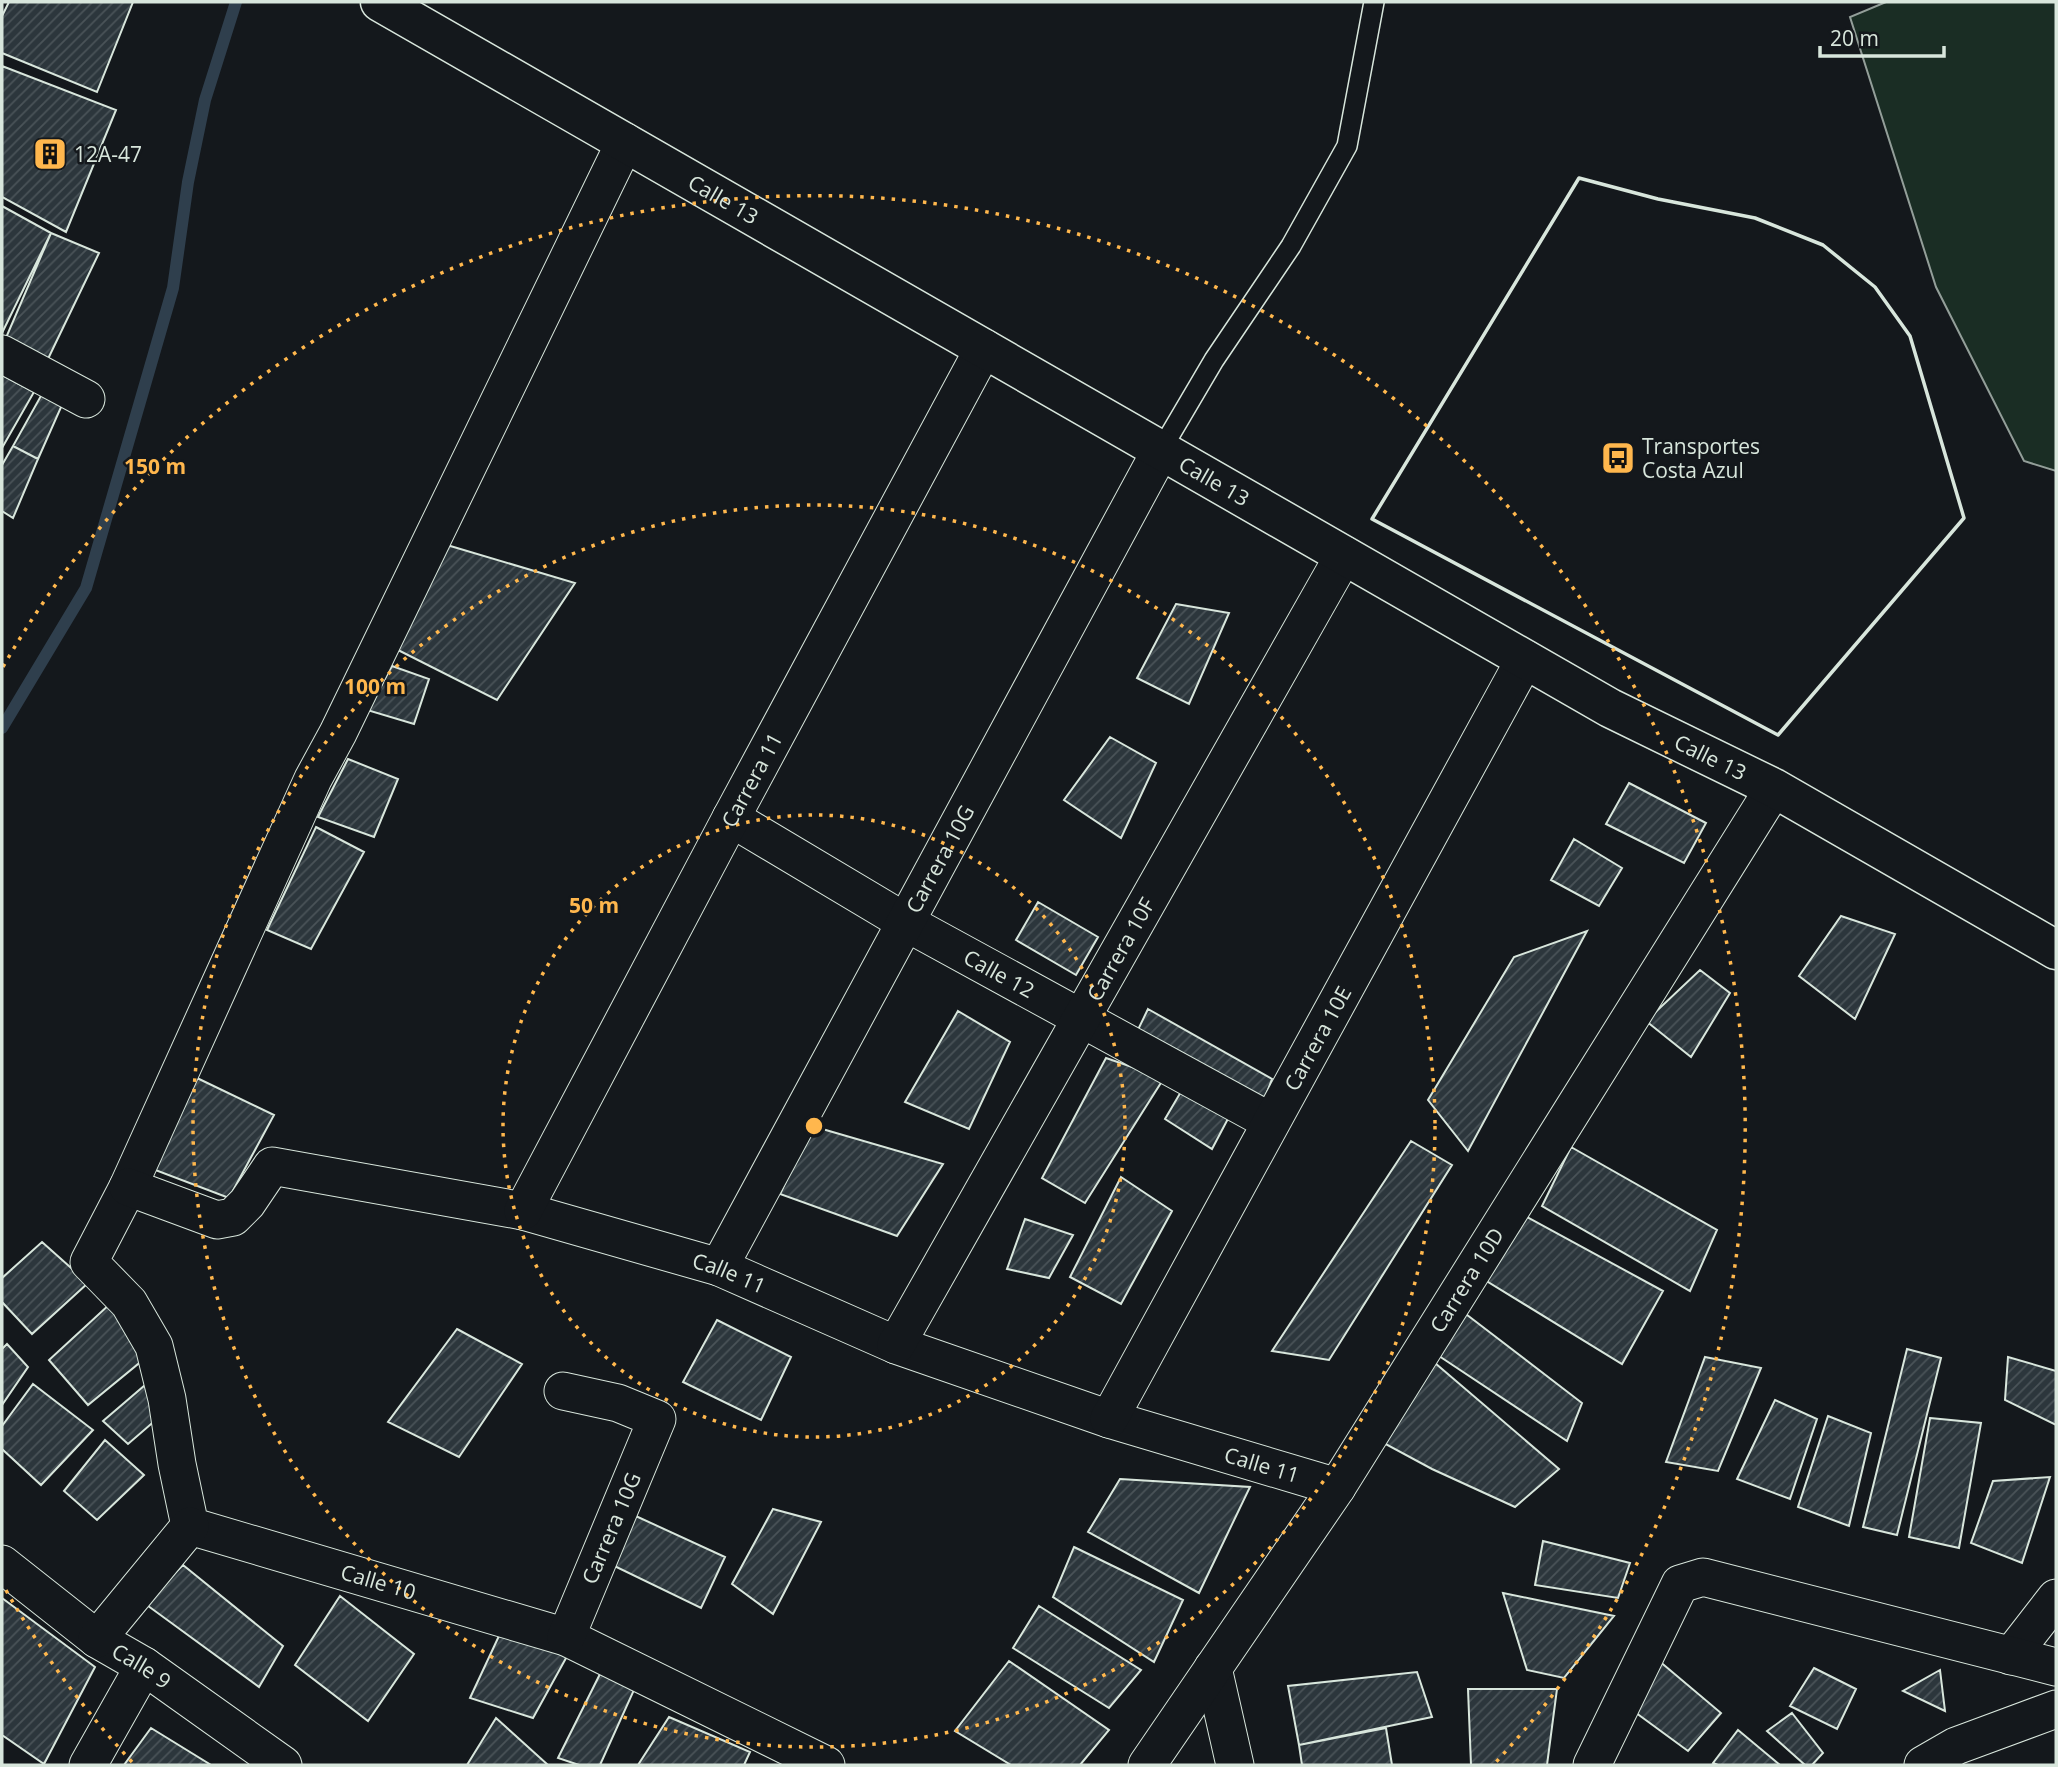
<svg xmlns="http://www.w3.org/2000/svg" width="2058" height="1767" font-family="'Open Sans',sans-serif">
<defs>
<pattern id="building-hatch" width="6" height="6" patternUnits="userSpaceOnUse" patternTransform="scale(1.75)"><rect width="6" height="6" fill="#2c363c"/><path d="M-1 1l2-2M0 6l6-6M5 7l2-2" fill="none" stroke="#4a5358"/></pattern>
</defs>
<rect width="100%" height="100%" fill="#14181c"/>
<path fill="#1a2d24" stroke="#939e99" stroke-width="2" d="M 1886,2 L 2056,2 L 2056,471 L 2024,461 L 1936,287 L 1850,17 Z"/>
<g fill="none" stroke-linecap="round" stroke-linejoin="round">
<path stroke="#2f3f4d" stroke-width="12" d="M 2,728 L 86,588 L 173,288 L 188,182 L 205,100 L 236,2"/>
</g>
<path fill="url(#building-hatch)" stroke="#d8e6dc" stroke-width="2" d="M 9,2 L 133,2 L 97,92 L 2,53 L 2,16 Z
M 2,66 L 116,110 L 66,232 L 2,197 Z
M 2,206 L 51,233 L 2,333 Z
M 51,233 L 99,253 L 46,363 L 5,340 Z
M 2,375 L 34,392 L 2,448 Z
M 42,394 L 62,405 L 38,459 L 13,446 Z
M 13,446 L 38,459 L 13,518 L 2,511 L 2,465 Z
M 447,545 L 575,583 L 497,700 L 394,648 Z
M 1176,604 L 1229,613 L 1189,704 L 1137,678 Z
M 392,666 L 429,679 L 414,724 L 367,710 Z
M 1110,737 L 1156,763 L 1121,838 L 1064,800 Z
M 348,759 L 398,779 L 374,837 L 318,817 Z
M 1629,783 L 1706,823 L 1684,863 L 1606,824 Z
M 316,827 L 364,852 L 311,949 L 267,930 Z
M 1574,839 L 1622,868 L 1599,906 L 1551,880 Z
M 1038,902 L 1098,937 L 1076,975 L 1016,940 Z
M 1841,916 L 1895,934 L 1855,1019 L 1799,976 Z
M 1587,931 L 1468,1151 L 1428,1100 L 1514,957 Z
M 1700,970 L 1730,993 L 1691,1057 L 1646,1021 Z
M 1148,1009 L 1272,1079 L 1261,1108 L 1133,1040 Z
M 958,1011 L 1010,1042 L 969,1129 L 905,1102 Z
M 1106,1058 L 1164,1078 L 1085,1203 L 1042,1178 Z
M 197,1078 L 274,1115 L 229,1198 L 150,1168 Z
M 1182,1090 L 1230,1115 L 1212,1149 L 1165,1119 Z
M 812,1126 L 943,1164 L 897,1236 L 780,1194 Z
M 1411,1141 L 1452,1165 L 1329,1360 L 1272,1351 Z
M 1571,1147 L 1717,1230 L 1690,1291 L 1542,1206 Z
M 1121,1177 L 1172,1211 L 1121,1304 L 1070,1277 Z
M 1516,1211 L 1663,1291 L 1622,1364 L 1475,1274 Z
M 1025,1219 L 1073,1235 L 1049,1278 L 1007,1269 Z
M 42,1242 L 88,1283 L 32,1334 L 2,1302 L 2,1278 Z
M 111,1303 L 149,1355 L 88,1405 L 49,1360 Z
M 1458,1308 L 1582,1403 L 1567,1441 L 1433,1352 Z
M 717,1320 L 791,1357 L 761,1420 L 683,1382 Z
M 457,1329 L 522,1364 L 459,1457 L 388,1422 Z
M 7,1344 L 28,1367 L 2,1405 L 2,1349 Z
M 1907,1349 L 1941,1358 L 1897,1535 L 1863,1527 Z
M 1705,1357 L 1761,1368 L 1718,1471 L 1666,1462 Z
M 2008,1357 L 2056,1371 L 2056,1425 L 2005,1400 Z
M 1435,1363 L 1559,1469 L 1515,1507 L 1432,1469 L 1378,1440 Z
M 151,1380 L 165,1412 L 128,1444 L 103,1421 Z
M 33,1384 L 93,1430 L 41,1485 L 2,1449 L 2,1426 Z
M 1775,1400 L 1817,1419 L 1790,1499 L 1737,1479 Z
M 1828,1416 L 1871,1433 L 1849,1526 L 1798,1507 Z
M 1930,1418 L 1981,1423 L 1959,1548 L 1909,1537 Z
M 105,1440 L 144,1475 L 97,1520 L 64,1491 Z
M 2050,1477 L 2022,1563 L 1971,1543 L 1993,1481 Z
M 1120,1479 L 1250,1487 L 1199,1593 L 1088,1532 Z
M 773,1509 L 821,1522 L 773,1614 L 732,1584 Z
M 627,1512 L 725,1557 L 701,1608 L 604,1561 Z
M 1543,1541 L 1630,1563 L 1618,1598 L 1535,1585 Z
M 1074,1547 L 1183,1600 L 1154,1662 L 1053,1597 Z
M 183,1565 L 283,1646 L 259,1687 L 144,1603 Z
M 1503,1593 L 1614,1616 L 1564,1678 L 1527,1670 Z
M 340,1596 L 414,1654 L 368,1721 L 295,1665 Z
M 2,1598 L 95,1667 L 44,1764 L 2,1735 Z
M 1039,1606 L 1141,1670 L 1109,1708 L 1013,1648 Z
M 505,1623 L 571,1649 L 533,1718 L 470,1698 Z
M 1658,1660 L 1721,1713 L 1688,1751 L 1628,1707 Z
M 1009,1661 L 1109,1730 L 1080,1765 L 1011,1765 L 955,1731 Z
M 1814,1668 L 1856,1689 L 1837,1729 L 1790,1706 Z
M 602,1670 L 634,1690 L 600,1765 L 579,1765 L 558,1758 Z
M 1940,1670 L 1945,1711 L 1903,1691 Z
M 1417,1672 L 1432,1717 L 1299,1745 L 1288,1686 Z
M 1468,1689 L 1557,1689 L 1547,1765 L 1471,1765 Z
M 1792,1713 L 1823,1753 L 1812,1765 L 1805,1765 L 1767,1731 Z
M 669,1717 L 750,1752 L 744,1765 L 638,1765 Z
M 496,1718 L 548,1765 L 467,1765 Z
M 151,1728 L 211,1765 L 124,1765 Z
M 1386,1728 L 1392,1765 L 1302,1765 L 1299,1745 Z
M 1738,1730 L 1780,1765 L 1718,1765 L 1713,1763 Z"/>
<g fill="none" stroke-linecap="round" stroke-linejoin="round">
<defs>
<path id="lane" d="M 1161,450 L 1214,360 L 1291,246 L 1347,146 L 1374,2"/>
<g id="street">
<path id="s1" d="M 625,142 L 338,733 L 313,779 L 128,1187 L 89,1262 L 129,1303 L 154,1346 L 167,1399 L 177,1464 L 190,1526 L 566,1637 L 826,1765"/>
<path d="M 2,354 L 86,399"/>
<path id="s2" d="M 731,818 L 907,923 L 1271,1122"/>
<path id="s3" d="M 128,1187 L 217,1220 L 233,1217 L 247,1203 L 272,1166 L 523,1211 L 719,1267 L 896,1345 L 1109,1419 L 1337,1487"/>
<path id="s4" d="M 523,1211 L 731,818 L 984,348"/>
<path id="s5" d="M 719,1267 L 1161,450"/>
<path id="s6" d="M 896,1345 L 1344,555"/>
<path d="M 563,1391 L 618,1403 L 657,1419 L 566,1637"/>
<path id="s7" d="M 1109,1419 L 1525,659"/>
<path id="s8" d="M 2,1564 L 97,1639 L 144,1666 L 283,1765"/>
<path d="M 97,1639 L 190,1526"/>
<path d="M 2011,1656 L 2056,1598"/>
<path d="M 1213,1668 L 1235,1765"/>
<path d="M 88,1765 L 144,1666"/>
<path id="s9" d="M 1147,1765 L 1337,1487 L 1774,788"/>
<path d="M 1592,1765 L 1680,1584 L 1703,1577 L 2056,1667"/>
<path d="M 1923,1765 L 1956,1746 L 2056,1709"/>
</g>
<g id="secondary">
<path id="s10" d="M 380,2 L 1610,708 L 1774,788 L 2056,950"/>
</g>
</defs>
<use href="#lane" stroke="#d8e6dc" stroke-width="22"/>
<use href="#street" stroke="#d8e6dc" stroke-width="39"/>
<use href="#secondary" stroke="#d8e6dc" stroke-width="41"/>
<use href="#lane" stroke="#14181c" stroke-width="19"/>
<use href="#street" stroke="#14181c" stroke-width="37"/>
<use href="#secondary" stroke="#14181c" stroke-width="38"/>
<path stroke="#d8e6dc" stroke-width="3.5" d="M 1579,178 L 1658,199 L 1755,218 L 1823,245 L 1875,287 L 1910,336 L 1964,518 L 1778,735 L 1372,519 Z"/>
</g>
<g fill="none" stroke="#ffb74d" stroke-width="3.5" stroke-dasharray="3.5 7">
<circle cx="814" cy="1126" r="311"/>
<circle cx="814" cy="1126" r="621"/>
<path d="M132 1762A932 932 0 0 1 3 1585M3 667A932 932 0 1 1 1496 1762"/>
</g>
<defs>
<symbol id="building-square" viewBox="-11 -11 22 22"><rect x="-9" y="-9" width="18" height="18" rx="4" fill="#ffb74d" stroke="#14181c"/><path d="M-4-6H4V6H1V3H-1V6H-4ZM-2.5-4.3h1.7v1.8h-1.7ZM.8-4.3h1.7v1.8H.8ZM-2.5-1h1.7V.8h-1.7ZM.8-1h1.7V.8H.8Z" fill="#111"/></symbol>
<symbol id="bus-square" viewBox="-11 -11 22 22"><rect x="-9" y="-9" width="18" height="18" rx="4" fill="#ffb74d" stroke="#14181c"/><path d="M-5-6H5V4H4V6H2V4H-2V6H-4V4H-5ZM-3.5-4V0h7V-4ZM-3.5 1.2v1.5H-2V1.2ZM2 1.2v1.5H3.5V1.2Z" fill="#111"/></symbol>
</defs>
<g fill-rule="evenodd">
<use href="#building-square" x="31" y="135" width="38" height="38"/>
<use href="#bus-square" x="1599" y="439" width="38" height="38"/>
</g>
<g text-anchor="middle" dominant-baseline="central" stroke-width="5" stroke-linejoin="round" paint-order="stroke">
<g font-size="21" fill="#d8e6dc" stroke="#14181c" text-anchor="start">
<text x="74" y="154">12A-47</text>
<text x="1642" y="446">Transportes<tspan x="1642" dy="24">Costa Azul</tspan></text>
</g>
<g font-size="21" fill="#d8e6dc" stroke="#14181c">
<text stroke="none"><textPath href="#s10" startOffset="396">Calle 13</textPath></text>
<text stroke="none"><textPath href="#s10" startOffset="962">Calle 13</textPath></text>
<text stroke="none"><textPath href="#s10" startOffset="1530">Calle 13</textPath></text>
<text stroke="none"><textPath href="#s4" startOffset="488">Carrera 11</textPath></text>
<text stroke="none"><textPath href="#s5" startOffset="464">Carrera 10G</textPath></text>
<text stroke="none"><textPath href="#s6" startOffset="455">Carrera 10F</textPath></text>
<text stroke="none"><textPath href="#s2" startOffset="310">Calle 12</textPath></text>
<text stroke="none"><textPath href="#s7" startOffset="434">Carrera 10E</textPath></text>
<text stroke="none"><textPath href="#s3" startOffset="646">Calle 11</textPath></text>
<text stroke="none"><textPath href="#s9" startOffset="581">Carrera 10D</textPath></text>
<text stroke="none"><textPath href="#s3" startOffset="1213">Calle 11</textPath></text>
<text transform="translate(611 1528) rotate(-67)">Carrera 10G</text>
<text stroke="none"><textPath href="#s1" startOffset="1729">Calle 10</textPath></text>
<text stroke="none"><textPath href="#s8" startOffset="173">Calle 9</textPath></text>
</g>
</g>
<circle cx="814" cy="1126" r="10" fill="#ffb74d" stroke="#14181c" stroke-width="3.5"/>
<g font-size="21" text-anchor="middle" font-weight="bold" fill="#ffb74d" stroke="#14181c" stroke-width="5" stroke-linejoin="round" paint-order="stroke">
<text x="155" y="474">150 m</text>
<text x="375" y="694">100 m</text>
<text x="594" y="913">50 m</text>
</g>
<rect width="2058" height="1767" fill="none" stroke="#d8e6dc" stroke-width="7"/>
<path d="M1820 46v10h124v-10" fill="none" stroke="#d8e6dc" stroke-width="3.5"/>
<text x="1830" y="46" font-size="21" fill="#d8e6dc" stroke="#14181c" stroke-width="5" paint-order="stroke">20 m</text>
</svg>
